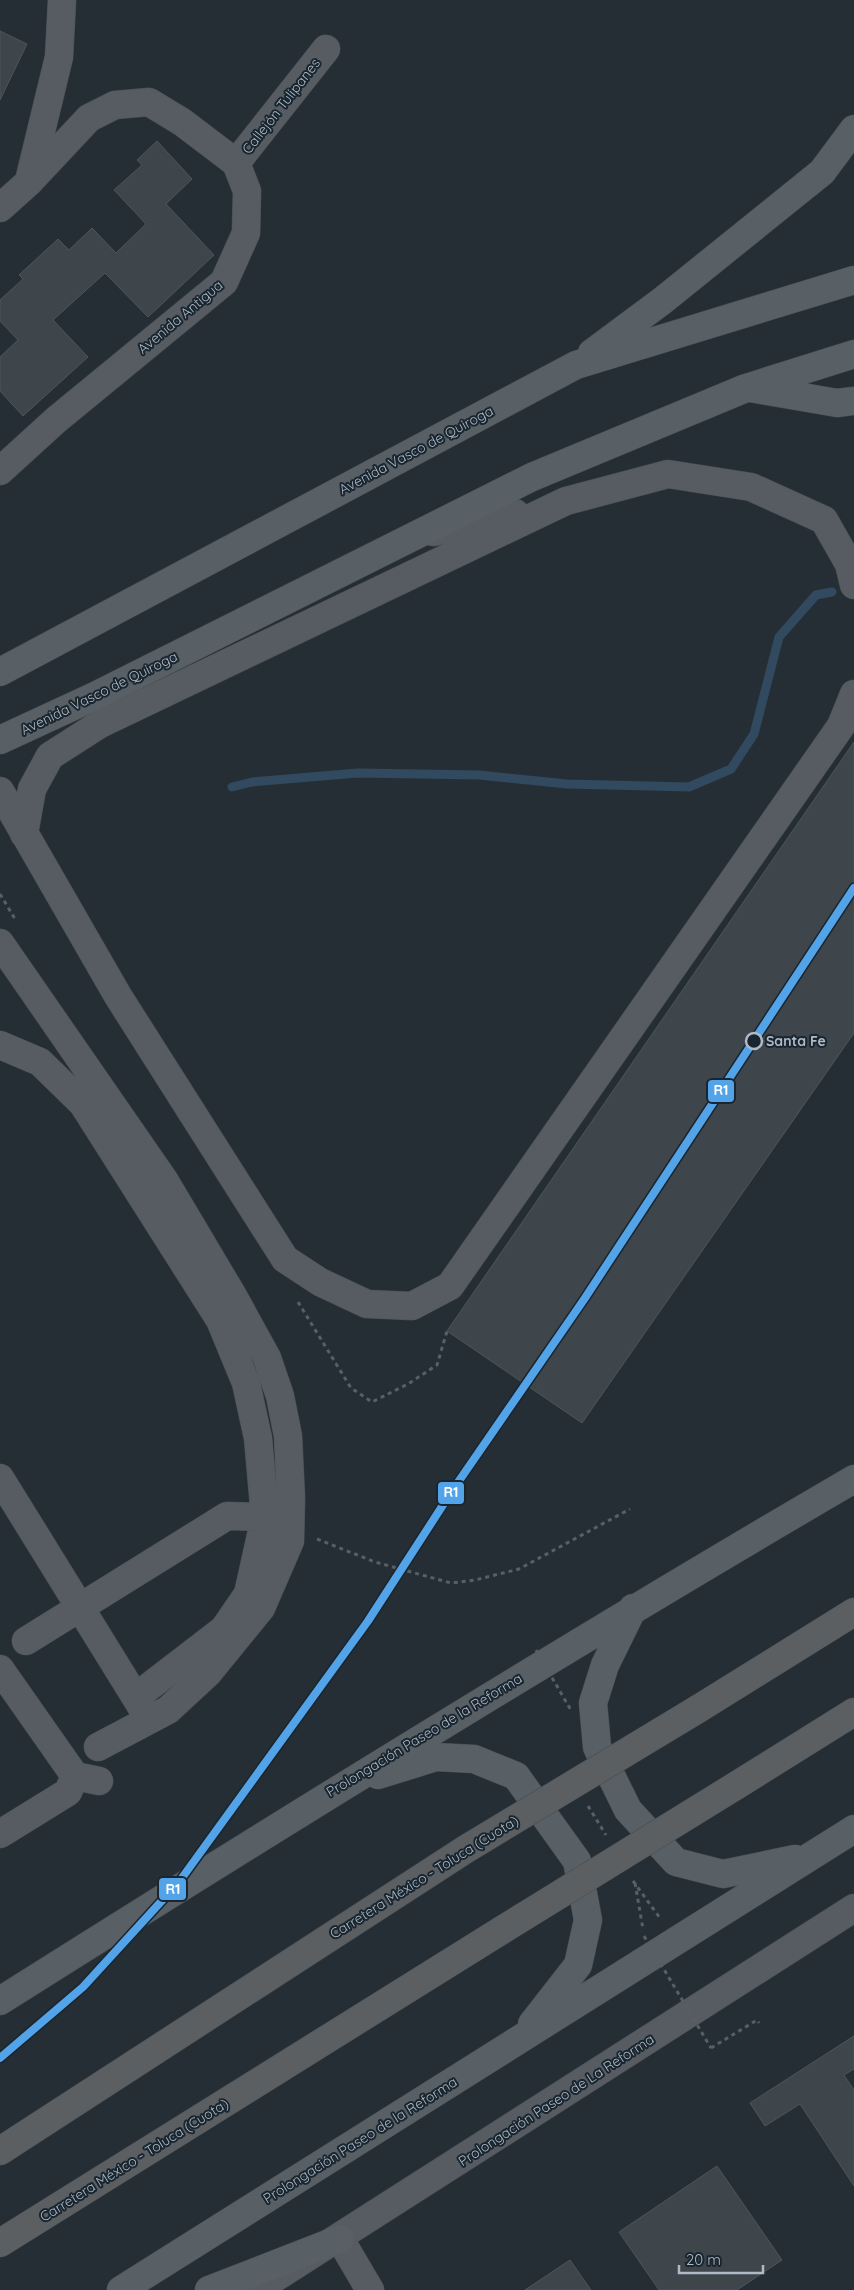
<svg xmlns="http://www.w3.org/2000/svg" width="854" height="2290" font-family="Quicksand,sans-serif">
<rect width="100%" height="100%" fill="#262e35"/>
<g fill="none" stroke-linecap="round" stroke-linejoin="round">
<path stroke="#314a5f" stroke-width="9" d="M 232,787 L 252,782 L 358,773 L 479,775 L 567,784 L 689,787 L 731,769 L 754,734 L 779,637 L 816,595 L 832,592"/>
</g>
<path fill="#3e454b" stroke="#4d565d" d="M 0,31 L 27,44 L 0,100 Z
M 157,141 L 192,179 L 166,204 L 214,255 L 148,317 L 105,273 L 53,320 L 88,357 L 23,416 L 0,391 L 0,357 L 18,340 L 0,321 L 0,300 L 23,279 L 19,275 L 58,239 L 69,250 L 92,228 L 116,253 L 146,224 L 114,190 L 142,165 L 137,160 Z
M 854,742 L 854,1033 L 582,1423 L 447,1331 Z
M 854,2036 L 854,2069 L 844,2075 L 854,2090 L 854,2186 L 800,2104 L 765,2126 L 750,2103 Z
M 717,2166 L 782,2260 L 737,2290 L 659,2290 L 619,2232 Z
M 570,2260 L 591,2290 L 525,2290 Z"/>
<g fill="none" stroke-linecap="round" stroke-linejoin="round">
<defs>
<path id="minor" d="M 236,163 L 326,49
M 29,181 L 59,57 L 62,0
M 0,208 L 29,182 L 89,118 L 115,105 L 149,102 L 182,122 L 236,163 L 247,191 L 246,233 L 224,282 L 56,420 L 0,471
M 433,532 L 515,513
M 0,791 L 118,996 L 285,1259 L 320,1282 L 367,1304 L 412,1306 L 450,1286 L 841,726 L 854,694
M 24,834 L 32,789 L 50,756 L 100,724 L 566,501 L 668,474 L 751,487 L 824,520 L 849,564 L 854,585
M 0,943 L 164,1180 L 233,1296 L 267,1358 L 280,1396 L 288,1436 L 291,1498 L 290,1541 L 261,1608 L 208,1673 L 168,1710 L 98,1747
M 0,1045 L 40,1062 L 83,1104 L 220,1320 L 246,1383 L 258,1438 L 265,1517 L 248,1594 L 224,1629 L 137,1696
M 0,1478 L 144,1711
M 26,1641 L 227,1516 L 265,1517 L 278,1529
M 0,1669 L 75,1776 L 68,1792 L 0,1834
M 75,1776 L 99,1781
M 340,2239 L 370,2290
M 256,2290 L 854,1908"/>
<path id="major" d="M 592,353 L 662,301 L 822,172 L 854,129
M 750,388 L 837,403 L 854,401
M 0,672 L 576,365 L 854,280
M 0,740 L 93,697 L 532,477 L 746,388 L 854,354
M 633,1608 L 605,1665 L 593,1703 L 597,1747 L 628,1810 L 676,1862 L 723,1874 L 795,1859
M 378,1775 L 436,1757 L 474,1759 L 516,1776 L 577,1861 L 588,1920 L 578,1965 L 532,2024
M 0,2001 C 282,1823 566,1647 854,1479
M 121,2290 L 854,1829
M 209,2290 L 340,2239"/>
<path id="highway" d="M 698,1709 L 854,1612
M 737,1785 L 854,1712
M 0,2151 L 466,1849
M 0,2243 L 502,1930"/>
</defs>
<use href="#minor" stroke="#444a4f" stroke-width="29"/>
<use href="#major" stroke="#434b51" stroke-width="29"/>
<use href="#highway" stroke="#424a50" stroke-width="29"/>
<path stroke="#586066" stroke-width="3" stroke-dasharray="4 4" stroke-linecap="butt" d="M 0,894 L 15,919
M 298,1302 L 351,1388 L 372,1402 L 408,1384 L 437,1365 L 447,1331
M 317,1539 L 375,1562 L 451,1583 L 475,1580 L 519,1569 L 630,1509
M 588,1806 L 606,1835
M 633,1881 L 660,1918
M 635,1883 L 643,1929
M 711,2048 L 757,2020 L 759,2023"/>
<use href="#minor" stroke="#565c62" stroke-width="28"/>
<use href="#major" stroke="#585f65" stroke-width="28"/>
<use href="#highway" stroke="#5b5f62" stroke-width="28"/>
<defs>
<path id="highway-bridge" d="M 466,1849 L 698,1709
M 502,1930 L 737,1785"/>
</defs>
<use href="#highway-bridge" stroke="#424a50" stroke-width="29" stroke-linecap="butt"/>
<path stroke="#586066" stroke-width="3" stroke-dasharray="4 4" stroke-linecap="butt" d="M 536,1650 L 572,1712
M 644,1936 L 711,2048"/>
<use href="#highway-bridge" stroke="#5b5f62" stroke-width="28"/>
<defs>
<path id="rail-1" d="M 0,2058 L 83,1987 L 179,1882 L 368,1621 L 452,1491 L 585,1298 L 854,888"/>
</defs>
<use href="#rail-1" stroke="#19252f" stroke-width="11"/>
<use href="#rail-1" stroke="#53a3e8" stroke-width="8"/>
</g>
<circle fill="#19252f" stroke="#aebbc7" stroke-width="2.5" cx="754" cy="1041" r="8"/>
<g text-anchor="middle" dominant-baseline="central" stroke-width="4" stroke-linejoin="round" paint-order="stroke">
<g font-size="14" fill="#aebbc7" stroke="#19252f">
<text transform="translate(281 106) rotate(-52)">Callejón Tulipanes</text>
<text transform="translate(180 317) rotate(-40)">Avenida Antigua</text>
<text transform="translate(416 450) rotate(-28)">Avenida Vasco de Quiroga</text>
<text transform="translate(99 693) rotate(-26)">Avenida Vasco de Quiroga</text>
<text transform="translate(424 1735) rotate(-31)">Prolongación Paseo de la Reforma</text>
<text transform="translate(424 1877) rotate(-32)">Carretera México - Toluca (Cuota)</text>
<text transform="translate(556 2100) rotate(-33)">Prolongación Paseo de La Reforma</text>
<text transform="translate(360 2140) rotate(-32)">Prolongación Paseo de la Reforma</text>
<text transform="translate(134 2160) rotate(-32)">Carretera México - Toluca (Cuota)</text>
</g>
<g font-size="14" font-weight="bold" fill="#aebbc7" stroke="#19252f" text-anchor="start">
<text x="766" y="1041">Santa Fe</text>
</g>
</g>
<g stroke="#19252f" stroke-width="2">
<rect x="707" y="1079" width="28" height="24" rx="5" fill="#53a3e8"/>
<rect x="437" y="1481" width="28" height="24" rx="5" fill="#53a3e8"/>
<rect x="158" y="1877" width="29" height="24" rx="5" fill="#53a3e8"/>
</g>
<g font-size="14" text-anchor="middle" font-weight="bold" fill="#fff">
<text x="721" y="1095">R1</text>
<text x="451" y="1497">R1</text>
<text x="173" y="1894">R1</text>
</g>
<path d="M679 2265v8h84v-8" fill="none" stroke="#aebbc7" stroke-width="2.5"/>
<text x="686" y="2265" font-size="15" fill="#aebbc7" stroke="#19252f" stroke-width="4" paint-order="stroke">20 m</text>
</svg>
